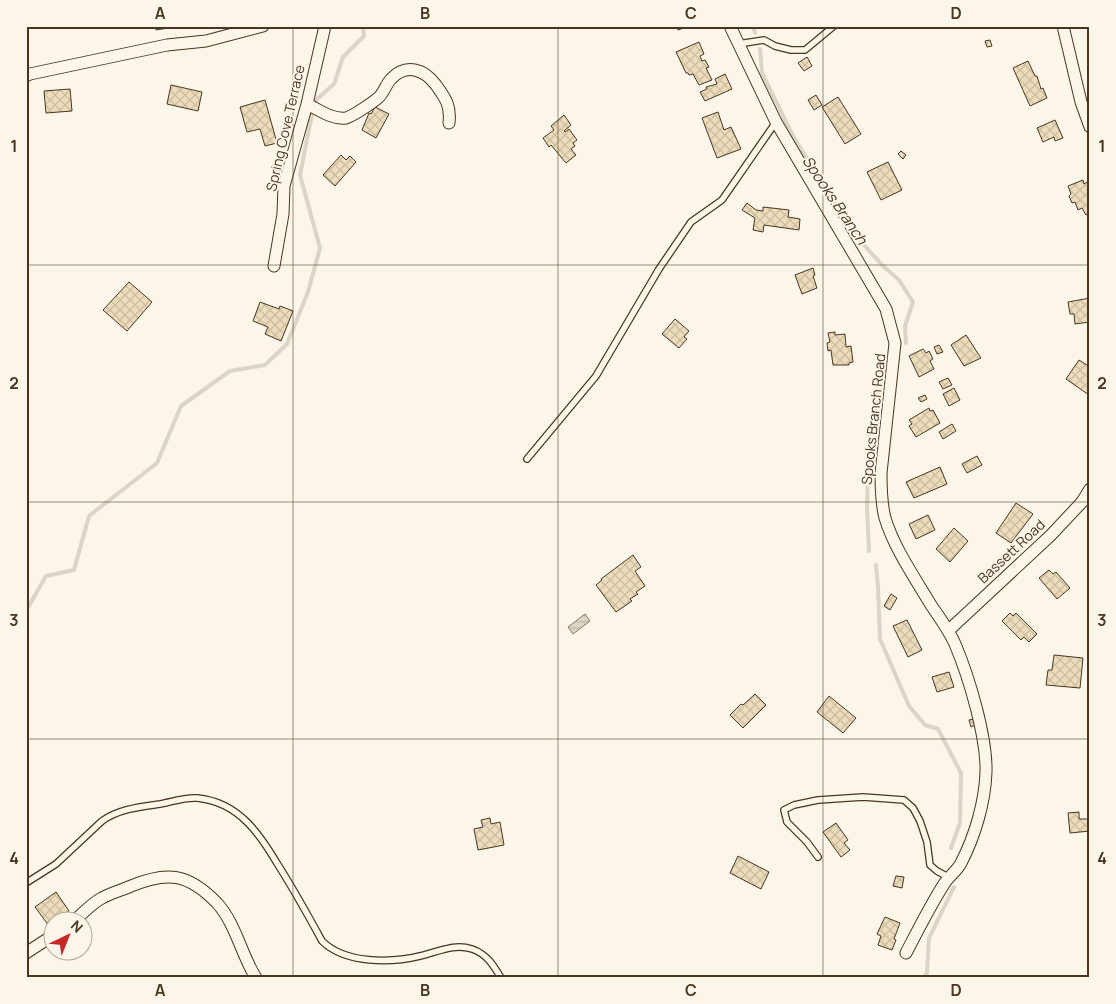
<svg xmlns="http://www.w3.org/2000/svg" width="1116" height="1004" font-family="Manrope,sans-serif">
<defs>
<pattern id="water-rules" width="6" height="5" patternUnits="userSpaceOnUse" patternTransform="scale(1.25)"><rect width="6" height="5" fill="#dcd4c6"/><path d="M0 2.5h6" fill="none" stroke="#beb7aa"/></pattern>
<pattern id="building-cross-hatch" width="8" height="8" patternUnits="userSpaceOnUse" patternTransform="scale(1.25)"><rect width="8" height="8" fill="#ecdcbc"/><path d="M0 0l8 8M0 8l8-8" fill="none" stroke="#ccbda1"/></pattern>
</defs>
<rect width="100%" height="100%" fill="#fbf6e9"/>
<path fill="url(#water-rules)" stroke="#887966" d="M 585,614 L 590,621 L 573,634 L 568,627 Z"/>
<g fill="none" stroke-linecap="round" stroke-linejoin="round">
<path stroke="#dcd4c6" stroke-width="4" d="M 753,26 L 755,33
M 760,49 L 762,73 L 793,136 L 856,236 L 882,265 L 899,280 L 913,302 L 905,326 L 906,343
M 316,100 L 334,84 L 343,57 L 364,36 L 363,26
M 869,551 L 867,508 L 869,440 L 883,371
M 876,565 L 878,587 L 880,639 L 909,706 L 925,725 L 938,729 L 961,773 L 960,823 L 951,848
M 26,611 L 46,576 L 74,570 L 89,516 L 157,463 L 181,406 L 230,371 L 265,365 L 287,344 L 308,292 L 320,248 L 300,175 L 312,114
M 923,978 L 927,973 L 929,938 L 954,887"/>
</g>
<path fill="url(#building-cross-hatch)" stroke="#4a3520" d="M 156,26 L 181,26 L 156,30 Z
M 677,26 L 690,26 L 678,30 Z
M 990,40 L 992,46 L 987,47 L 985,41 Z
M 699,42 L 704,54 L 700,56 L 702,61 L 705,60 L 709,67 L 706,68 L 712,80 L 699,85 L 693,74 L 689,75 L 688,73 L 686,73 L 676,52 Z
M 807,57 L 812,66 L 804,71 L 798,63 Z
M 1028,61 L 1035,76 L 1037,76 L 1041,89 L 1043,88 L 1047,98 L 1030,106 L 1013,68 Z
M 725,74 L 732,89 L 705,101 L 700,92 L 707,89 L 706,87 L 717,84 L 715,79 Z
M 171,85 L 202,92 L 198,111 L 167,104 Z
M 70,89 L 72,111 L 46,113 L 44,91 Z
M 816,95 L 822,105 L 814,110 L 808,100 Z
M 838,97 L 861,134 L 845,144 L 822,107 Z
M 265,100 L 277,143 L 265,146 L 260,129 L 247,132 L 240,107 Z
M 375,107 L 389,114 L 376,138 L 362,130 L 369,113 L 371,114 Z
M 718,112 L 724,130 L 731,127 L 741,149 L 717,158 L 702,118 Z
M 564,115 L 571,125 L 564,131 L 565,132 L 569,129 L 577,140 L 573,143 L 575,146 L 571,149 L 576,155 L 566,163 L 551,145 L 549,147 L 543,138 L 554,130 L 551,126 Z
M 1055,120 L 1063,138 L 1055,141 L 1054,137 L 1043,142 L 1037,128 Z
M 901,151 L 906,155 L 903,159 L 898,154 Z
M 341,155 L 346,160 L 350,156 L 356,162 L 335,186 L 323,175 Z
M 888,162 L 902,190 L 881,200 L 867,172 Z
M 1083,180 L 1084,184 L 1087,182 L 1089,187 L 1087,189 L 1090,196 L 1090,213 L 1086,215 L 1082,208 L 1078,210 L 1075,202 L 1072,203 L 1069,196 L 1071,194 L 1068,186 Z
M 747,203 L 756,210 L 763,211 L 763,207 L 789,210 L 788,217 L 800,219 L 799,230 L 764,225 L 763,232 L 753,230 L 755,218 L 742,210 Z
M 813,268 L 815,275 L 813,276 L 817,288 L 802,294 L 795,275 Z
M 129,282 L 152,302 L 127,331 L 103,310 Z
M 1090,298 L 1090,322 L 1075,324 L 1074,314 L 1070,314 L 1068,302 Z
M 260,302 L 279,309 L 280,306 L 293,311 L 281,341 L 265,334 L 268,327 L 253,321 Z
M 675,319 L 689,331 L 684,337 L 687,339 L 679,348 L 662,334 Z
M 835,332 L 835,335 L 845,334 L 846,347 L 851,346 L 853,362 L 849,363 L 849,365 L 833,365 L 831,350 L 828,351 L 827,343 L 830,342 L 828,333 Z
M 966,335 L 981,358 L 964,366 L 951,345 Z
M 939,345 L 943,352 L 937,354 L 934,347 Z
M 923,349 L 926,353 L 929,351 L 933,359 L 930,361 L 934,369 L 919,377 L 909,356 Z
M 1079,360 L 1090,367 L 1089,395 L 1066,379 Z
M 948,378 L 952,385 L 943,389 L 939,382 Z
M 954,388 L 960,400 L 949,406 L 943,394 Z
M 925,395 L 927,399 L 921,402 L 918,398 Z
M 929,408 L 930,411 L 933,410 L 940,423 L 916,437 L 909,426 L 912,424 L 909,420 Z
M 952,424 L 956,431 L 943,439 L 939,432 Z
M 977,456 L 982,465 L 967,473 L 962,464 Z
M 940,467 L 947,484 L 914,498 L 906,482 Z
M 1016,503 L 1033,514 L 1011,543 L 996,533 Z
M 928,515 L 935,530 L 916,539 L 909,524 Z
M 954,528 L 968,541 L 950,562 L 936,549 Z
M 633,555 L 641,567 L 635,571 L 645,586 L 636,592 L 638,594 L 630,599 L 632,601 L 616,612 L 596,585 L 602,580 L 601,579 Z
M 1049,570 L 1053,574 L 1056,572 L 1070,588 L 1057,599 L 1039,578 Z
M 891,594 L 897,598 L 890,610 L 884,606 Z
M 1010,613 L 1013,616 L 1016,613 L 1037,634 L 1029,642 L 1024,637 L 1021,640 L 1002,621 Z
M 907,620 L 922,650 L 908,657 L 893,626 Z
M 1054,655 L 1083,658 L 1080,688 L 1046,685 L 1048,670 L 1052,670 Z
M 949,672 L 954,687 L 937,692 L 932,677 Z
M 755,694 L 766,705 L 743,728 L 730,715 L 741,704 L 743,705 Z
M 829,696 L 856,718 L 843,733 L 817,712 Z
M 973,719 L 975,725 L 971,727 L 969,720 Z
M 1079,812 L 1079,819 L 1090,819 L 1090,831 L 1070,833 L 1068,813 Z
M 490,818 L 491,824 L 500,822 L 504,845 L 478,850 L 474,829 L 483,827 L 481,820 Z
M 836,823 L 848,840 L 844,843 L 850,850 L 841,857 L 823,832 Z
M 738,856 L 769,872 L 761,889 L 730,873 Z
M 896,876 L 904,877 L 902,888 L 893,886 Z
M 56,892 L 69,911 L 55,922 L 52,922 L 49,926 L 35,907 Z
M 885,917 L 900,923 L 894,939 L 896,940 L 892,950 L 878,945 L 881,936 L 877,934 Z"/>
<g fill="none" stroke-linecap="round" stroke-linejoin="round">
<defs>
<path id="service" d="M 738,44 L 764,40 L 775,46 L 791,50 L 805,50 L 834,26
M 527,459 L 596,376 L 659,269 L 691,222 L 722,200 L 776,122
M 818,857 L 807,842 L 787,822 L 784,810 L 794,805 L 818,800 L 863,797 L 904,800 L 913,808 L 920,821 L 927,842 L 930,865 L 937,871 L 948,877
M 26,883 L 56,864 L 102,821 C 119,809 139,807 160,804 C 172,802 184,797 197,798 C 240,802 260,835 280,868 C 295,892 309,917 322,941 C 345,964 391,963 420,956 C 438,952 454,943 472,949 C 487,954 494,966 501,978"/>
<path id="minor" d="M 730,26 L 776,122 L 886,309 L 895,343 L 881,473 C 881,488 881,503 885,518 C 894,548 915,578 931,605 C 939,617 949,630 955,644 C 969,677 987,737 986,772 C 985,802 975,836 961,863 C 957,871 949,876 944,884 C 930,906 918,930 906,953
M 1063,26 L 1081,102 L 1090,127
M 26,76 L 30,74 L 167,45 L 206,41 L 263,26
M 307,104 C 318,109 332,120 346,118 C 353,116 372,103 378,98 C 384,93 386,84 391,79 C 406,63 424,69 436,85 C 446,99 451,106 449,123
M 274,266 L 283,214 L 284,186 L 307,104 L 325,26
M 948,631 L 1051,535 L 1082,502 L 1090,489
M 73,922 C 82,914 92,903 102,898 C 111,893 122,890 131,886 C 167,871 188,873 217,903 C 236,924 241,954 256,978
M 26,953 L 52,936"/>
</defs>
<use href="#service" stroke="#4a3520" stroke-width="8"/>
<use href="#minor" stroke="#4a3520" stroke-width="13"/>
<use href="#service" stroke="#fbf6e9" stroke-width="5.5"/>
<use href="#minor" stroke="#fbf6e9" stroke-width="11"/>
</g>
<path fill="none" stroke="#4a3520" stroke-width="1" stroke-opacity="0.55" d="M 293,26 L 293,978M 558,26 L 558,978M 823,26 L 823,978M 26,265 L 1090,265M 26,502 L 1090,502M 26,739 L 1090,739"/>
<g text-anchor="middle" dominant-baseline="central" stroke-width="4" stroke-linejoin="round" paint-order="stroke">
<g font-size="14" fill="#4a3520" stroke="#fbf6e9">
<text transform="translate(285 128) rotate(-77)">Spring Cove Terrace</text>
<text transform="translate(873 419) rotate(-84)">Spooks Branch Road</text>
<text transform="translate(1011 551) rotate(-43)">Bassett Road</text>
</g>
<g font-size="15" font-style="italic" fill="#4a3520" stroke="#fbf6e9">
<text transform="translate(835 200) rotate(56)">Spooks Branch</text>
</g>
</g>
<rect width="1116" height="1004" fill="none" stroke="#fbf6e9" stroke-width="55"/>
<g transform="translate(68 936) rotate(43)"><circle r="24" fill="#fbf6e9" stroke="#b4a999"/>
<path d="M0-4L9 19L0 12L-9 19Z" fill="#c62828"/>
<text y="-8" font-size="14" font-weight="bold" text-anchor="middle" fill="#4a3520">N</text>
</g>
<rect x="28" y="28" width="1060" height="948" fill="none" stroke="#4a3520" stroke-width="2"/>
<g font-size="16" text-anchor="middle" font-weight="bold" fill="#4a3520">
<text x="160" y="19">A</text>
<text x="425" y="19">B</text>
<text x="691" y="19">C</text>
<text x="956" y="19">D</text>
<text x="14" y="152">1</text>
<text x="1102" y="152">1</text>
<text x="14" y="389">2</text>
<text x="1102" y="389">2</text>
<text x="14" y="626">3</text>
<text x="1102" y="626">3</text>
<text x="14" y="864">4</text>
<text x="1102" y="864">4</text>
<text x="160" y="996">A</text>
<text x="425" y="996">B</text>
<text x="691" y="996">C</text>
<text x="956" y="996">D</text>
</g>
</svg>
